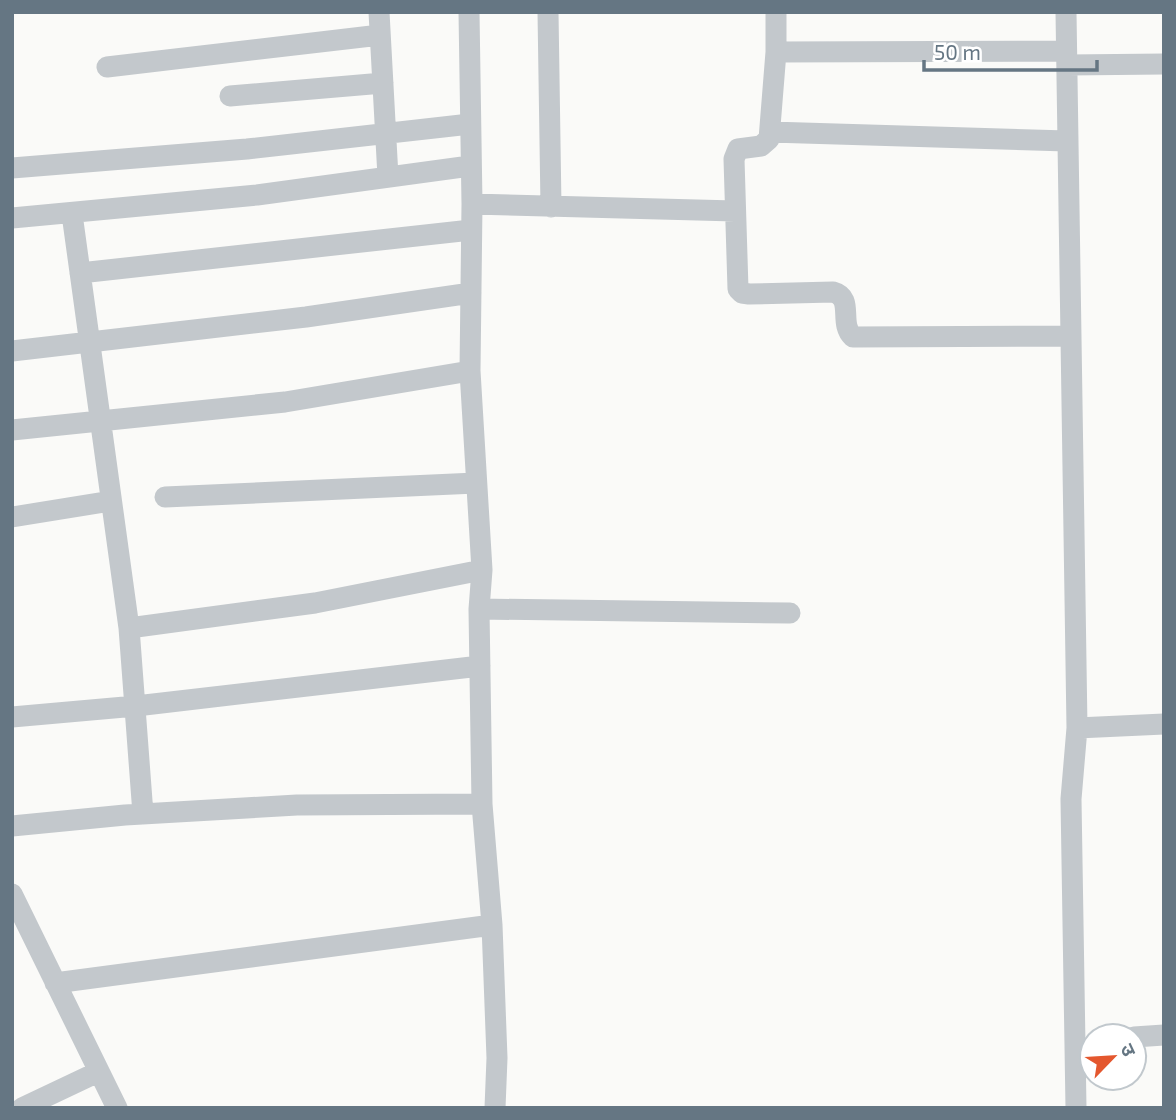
<svg xmlns="http://www.w3.org/2000/svg" width="1176" height="1120" font-family="'Exo 2','Noto Sans Devanagari',sans-serif">
<rect width="100%" height="100%" fill="#fafaf8"/>
<g fill="none" stroke-linecap="round" stroke-linejoin="round">
<path stroke="#c3c8cc" stroke-width="21" d="M 379,12 L 388,177
M 469,12 L 472,204 L 470,371 L 482,570 L 479,609 L 482,804 L 492,925 L 497,1058 L 495,1108
M 548,12 L 551,207
M 776,12 L 776,52 L 769,139 L 761,146 L 738,149 L 734,159 L 738,289 L 742,293 L 749,294 L 833,292 C 855,298 838,323 853,337 L 1071,336
M 1066,12 L 1077,728 L 1071,799 L 1076,1108
M 776,52 L 1066,51
M 1068,65 L 1164,64
M 107,67 L 380,35
M 230,96 L 383,83
M 770,132 L 1067,141
M 12,168 L 247,149 L 470,124
M 472,204 L 735,211
M 72,214 L 129,628 L 143,814
M 12,218 L 257,195 L 470,166
M 80,273 L 471,230
M 12,351 L 306,317 L 471,293
M 12,430 L 285,402 L 470,371
M 165,497 L 476,483
M 12,517 L 111,501
M 479,609 L 790,613
M 129,628 L 315,603 L 482,570
M 12,717 L 136,706 L 480,666
M 1077,728 L 1164,724
M 12,826 L 125,815 L 297,805 L 482,804
M 12,894 L 117,1108
M 55,983 L 492,925
M 1134,1037 L 1164,1035
M 22,1108 L 98,1072"/>
</g>
<rect width="1176" height="1120" fill="none" stroke="#657683" stroke-width="28"/>
<g transform="translate(1113 1057) rotate(65)"><circle r="33" fill="#ffffff" stroke="#c1c8cd" stroke-width="2"/>
<path d="M0-5L12 26L0 18L-12 26Z" fill="#e4572e"/>
<text y="-10" font-size="19" font-weight="bold" text-anchor="middle" fill="#657683">उ</text>
</g>
<path d="M924 60v10h173v-10" fill="none" stroke="#657683" stroke-width="3.5"/>
<text x="934" y="60" font-size="21" fill="#657683" stroke="#ffffff" stroke-width="5" paint-order="stroke">50 m</text>
</svg>
